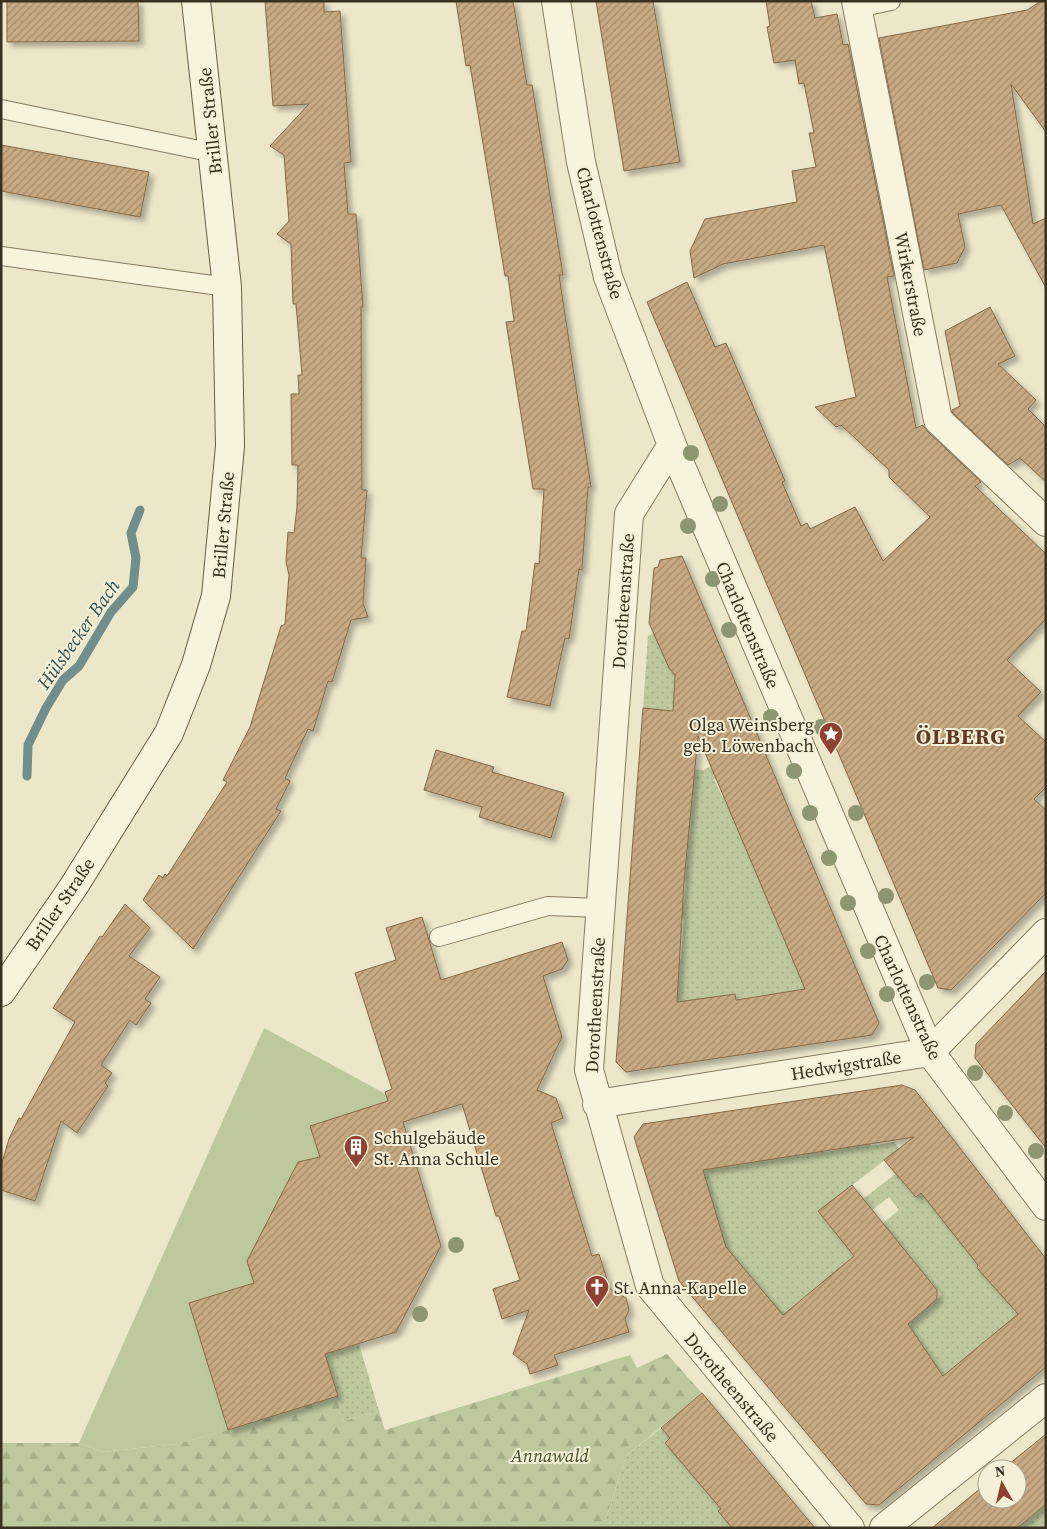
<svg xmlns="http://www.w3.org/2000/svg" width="1047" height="1529" font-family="'Source Serif 4',serif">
<defs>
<pattern id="forest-firs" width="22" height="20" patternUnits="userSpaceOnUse" patternTransform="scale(1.25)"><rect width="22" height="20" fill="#bdc99d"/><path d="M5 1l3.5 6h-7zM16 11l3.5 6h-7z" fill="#a3ad87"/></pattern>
<pattern id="garden-dots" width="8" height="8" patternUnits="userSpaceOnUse" patternTransform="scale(1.25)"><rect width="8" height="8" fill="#bdc99d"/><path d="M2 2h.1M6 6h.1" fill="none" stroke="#a3ad87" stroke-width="1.8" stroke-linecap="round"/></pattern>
<pattern id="building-hatch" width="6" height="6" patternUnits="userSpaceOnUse" patternTransform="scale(1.25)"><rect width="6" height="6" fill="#c7a982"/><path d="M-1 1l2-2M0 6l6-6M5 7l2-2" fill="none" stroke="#a38a6a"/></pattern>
<filter id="shadow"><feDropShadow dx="4.5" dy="4.5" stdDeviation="2.5" flood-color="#0004"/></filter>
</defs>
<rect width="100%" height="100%" fill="#ece7c9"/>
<path fill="#bdc99d" d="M 264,1028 L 395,1099 L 310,1126 L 320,1157 L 298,1162 L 254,1283 L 189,1303 L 228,1430 L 176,1444 L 103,1452 L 79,1443 Z"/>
<path fill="url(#forest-firs)" d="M 667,1354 L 702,1393 L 626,1456 L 603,1528 L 1,1528 L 1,1443 L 79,1443 L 103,1452 L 176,1444 L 228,1430 L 338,1396 L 343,1421 L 379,1411 L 385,1430 L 630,1355 L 637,1368 Z"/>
<path fill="url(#garden-dots)" d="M 654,633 L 669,668 L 675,671 L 673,711 L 643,708 L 648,636 Z
M 717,764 L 722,776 L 714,779 L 722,797 L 728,795 L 736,826 L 801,978 L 818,995 L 785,992 L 736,999 L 735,994 L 667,1007 L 679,959 L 681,959 L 684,919 L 675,918 L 676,902 L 684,902 L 686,883 L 678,882 C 687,853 690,835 686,805 L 692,806 L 693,787 L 687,769 L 703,770 Z
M 869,1138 L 871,1146 L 894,1142 L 899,1149 L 819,1211 L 908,1324 L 942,1295 L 908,1254 L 877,1228 L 899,1210 L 889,1197 L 863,1217 L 854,1206 L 903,1168 L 1039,1300 L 882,1439 L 728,1255 L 705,1178 L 696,1180 L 704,1162 L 727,1166 L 746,1164 L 746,1157 L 775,1153 L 776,1159 L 795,1156 L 794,1149 L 823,1145 L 824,1152 L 843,1149 L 843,1142 Z
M 359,1344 L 379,1411 L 343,1421 L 325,1354 Z
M 661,1428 L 670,1438 L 665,1443 L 742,1528 L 603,1528 L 626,1456 Z
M 1046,1504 L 1046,1528 L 1016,1528 Z"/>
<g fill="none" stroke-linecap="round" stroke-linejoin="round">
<path stroke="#708e8c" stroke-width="9" d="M 27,776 L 28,745 L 46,708 L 63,680 L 79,666 L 111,612 L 133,587 L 136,558 L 131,533 L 140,510"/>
</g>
<path fill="url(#building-hatch)" stroke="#846946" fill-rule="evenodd" filter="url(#shadow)" d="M 7,1 L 138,1 L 139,41 L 7,42 Z
M 265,1 L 324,1 L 324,12 L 340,11 L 351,162 L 344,163 L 348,214 L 356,214 L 363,307 L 361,307 L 362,490 L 367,490 L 361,558 L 366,558 L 363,603 L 368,617 L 351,620 L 332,682 L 328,681 L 313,731 L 308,729 L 285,778 L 290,781 L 276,809 L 281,811 L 193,949 L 143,900 L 159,875 L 163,878 L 165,874 L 167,876 L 227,782 L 223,780 L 250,727 L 281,626 L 285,624 L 289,575 L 286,562 L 288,532 L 294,533 L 297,507 L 298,465 L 292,465 L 291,394 L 299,394 L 298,375 L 302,375 L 296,304 L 293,304 L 291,244 L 277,234 L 289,221 L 284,155 L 270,146 L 309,104 L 273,106 Z
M 456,1 L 513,1 L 527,85 L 532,85 L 563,275 L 559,275 L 591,487 L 588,487 L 582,570 L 579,569 L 569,639 L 565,638 L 550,706 L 507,697 L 522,631 L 526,631 L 535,563 L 539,564 L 544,489 L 533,489 L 506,322 L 514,321 L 508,276 L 505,276 L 470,65 L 466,66 Z
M 596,1 L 653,1 L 680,162 L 624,171 Z
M 766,1 L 811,1 L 815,18 L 837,14 L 843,45 L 848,44 L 894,276 L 887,277 L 916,428 L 923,425 L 927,431 L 981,482 L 975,486 L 1046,554 L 1046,619 L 1007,660 L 1041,692 L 1018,716 L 1046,742 L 1046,787 L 1034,799 L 1046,810 L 1046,893 L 951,990 L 938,988 L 647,302 L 687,282 L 715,347 L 726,343 L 785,481 L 782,482 L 801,526 L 807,523 L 810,529 L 855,507 L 883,561 L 930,517 L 889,477 L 889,470 L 841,425 L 836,427 L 815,407 L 856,397 L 824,245 L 723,264 L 694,278 L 690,251 L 705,219 L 797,202 L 792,171 L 816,167 L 809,133 L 814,133 L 804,83 L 799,84 L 795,60 L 774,63 L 767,27 L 770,26 Z
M 1041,1 L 1046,1 L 1046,132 L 1011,84 L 1033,224 L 1046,218 L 1046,288 L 1001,205 L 958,214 L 965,247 L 957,263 L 924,270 L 879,38 L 1027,10 Z
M 1,145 L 149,172 L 140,217 L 1,191 Z
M 990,307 L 1015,356 L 998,364 L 1036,400 L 1028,409 L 1046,427 L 1046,482 L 1020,458 L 1008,465 L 952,412 L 952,410 L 960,406 L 945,331 Z
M 682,556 L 879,1023 L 872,1035 L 626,1072 L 616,1062 L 643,708 L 673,711 L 675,675 L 669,668 L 649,623 L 654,568 L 658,567 L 660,560 ZM 698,736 L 787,946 L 805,989 L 736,1000 L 735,994 L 677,1002 L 684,882 Z
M 436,750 L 494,767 L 492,772 L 564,793 L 551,838 L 479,817 L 482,807 L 424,790 Z
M 125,904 L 150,928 L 129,956 L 160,977 L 145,999 L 151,1003 L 136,1025 L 130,1020 L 101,1065 L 112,1073 L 105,1083 L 108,1086 L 77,1133 L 61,1121 L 35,1201 L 1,1190 L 1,1166 L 9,1139 L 19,1118 L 21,1119 L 75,1022 L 53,1008 L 100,936 L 102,937 Z
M 422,917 L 441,980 L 562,942 L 568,960 L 562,969 L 543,976 L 562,1037 L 537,1090 L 556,1098 L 563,1118 L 551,1123 L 592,1256 L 599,1254 L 610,1289 L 626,1298 L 629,1310 L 625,1319 L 629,1332 L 554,1355 L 558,1365 L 530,1374 L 527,1364 L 513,1354 L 529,1310 L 502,1319 L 493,1289 L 520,1280 L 499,1216 L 496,1216 L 462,1104 L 403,1122 L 441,1246 L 396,1332 L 325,1354 L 338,1396 L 228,1430 L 189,1303 L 254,1283 L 247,1261 L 298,1162 L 320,1157 L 310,1126 L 388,1101 L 385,1092 L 392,1089 L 355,973 L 396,960 L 386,928 Z
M 1046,971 L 1046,1148 L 975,1058 L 976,1044 Z
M 902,1085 L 915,1090 L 1046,1259 L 1046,1367 L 879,1505 L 866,1504 L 679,1281 L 634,1137 L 643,1124 ZM 914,1137 L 884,1160 L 916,1197 L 921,1193 L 978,1265 L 977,1268 L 1018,1314 L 943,1376 L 908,1324 L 937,1299 L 937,1290 L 852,1185 L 818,1211 L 854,1256 L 783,1315 L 726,1247 L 703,1170 Z
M 702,1393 L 739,1437 L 815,1528 L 732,1528 L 718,1511 L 721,1509 L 665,1443 L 670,1438 L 661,1428 Z
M 1046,1434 L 1046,1504 L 1017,1528 L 932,1528 L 987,1483 L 987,1499 L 1017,1499 L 1017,1469 L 1003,1469 Z"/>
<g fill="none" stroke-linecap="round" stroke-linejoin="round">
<defs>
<path id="service" d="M 858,8 L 891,1
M 1,109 L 214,153
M 1,256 L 227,287
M 439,937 L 548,906 L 600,908"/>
<path id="minor" d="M 556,1 L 581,162 L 608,277 L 672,445 L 930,1052 L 1046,1206
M 856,1 L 938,420 L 1046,522
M 672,445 L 629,514 L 589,1070 L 650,1286 L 850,1528
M 597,1104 L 930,1052 L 1046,933
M 884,1528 L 1046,1398"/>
<path id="secondary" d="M 1,992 L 74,886 L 169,733 L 196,665 L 216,596 L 230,446 L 227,287 L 196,1"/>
</defs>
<use href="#service" stroke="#877a5f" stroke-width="20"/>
<use href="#minor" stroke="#877a5f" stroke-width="30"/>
<use href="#secondary" stroke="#695c42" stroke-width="30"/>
<use href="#service" stroke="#f7f3dc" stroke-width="18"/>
<use href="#minor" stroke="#f7f3dc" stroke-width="28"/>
<use href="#secondary" stroke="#f7f3dc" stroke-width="28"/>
</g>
<g fill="#8e9671">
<circle cx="691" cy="453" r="8"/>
<circle cx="720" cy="504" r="8"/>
<circle cx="688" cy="526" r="8"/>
<circle cx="713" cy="579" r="8"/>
<circle cx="729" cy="630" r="8"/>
<circle cx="771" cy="717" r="8"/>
<circle cx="821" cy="727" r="8"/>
<circle cx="794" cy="771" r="8"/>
<circle cx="810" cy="813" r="8"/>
<circle cx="856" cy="813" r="8"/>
<circle cx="829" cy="858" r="8"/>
<circle cx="886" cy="896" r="8"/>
<circle cx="848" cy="903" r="8"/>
<circle cx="868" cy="951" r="8"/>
<circle cx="927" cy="982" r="8"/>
<circle cx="887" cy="994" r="8"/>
<circle cx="975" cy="1073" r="8"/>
<circle cx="1005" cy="1113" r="8"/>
<circle cx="1036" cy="1151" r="8"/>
<circle cx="456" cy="1245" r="8"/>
<circle cx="420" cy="1314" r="8"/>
</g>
<defs>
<symbol id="sight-pin" viewBox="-11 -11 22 30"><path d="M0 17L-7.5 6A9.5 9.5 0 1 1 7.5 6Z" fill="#914133" stroke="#f4f0d8"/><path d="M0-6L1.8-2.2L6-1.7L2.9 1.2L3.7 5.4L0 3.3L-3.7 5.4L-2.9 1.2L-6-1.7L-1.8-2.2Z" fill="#fff"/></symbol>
<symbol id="building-pin" viewBox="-11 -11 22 30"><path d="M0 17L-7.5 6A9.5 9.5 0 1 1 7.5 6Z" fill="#914133" stroke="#f4f0d8"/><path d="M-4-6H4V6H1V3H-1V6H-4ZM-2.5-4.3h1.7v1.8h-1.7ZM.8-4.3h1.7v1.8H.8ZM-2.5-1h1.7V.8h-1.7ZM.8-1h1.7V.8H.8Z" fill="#fff"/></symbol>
<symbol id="church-pin" viewBox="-11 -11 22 30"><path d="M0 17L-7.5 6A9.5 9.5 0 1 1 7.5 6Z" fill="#914133" stroke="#f4f0d8"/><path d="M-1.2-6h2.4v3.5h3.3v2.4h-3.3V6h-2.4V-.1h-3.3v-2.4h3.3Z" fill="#fff"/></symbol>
</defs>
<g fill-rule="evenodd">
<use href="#sight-pin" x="817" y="720" width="28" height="38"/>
<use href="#building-pin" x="342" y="1133" width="28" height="38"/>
<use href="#church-pin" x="583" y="1273" width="28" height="38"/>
</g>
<g text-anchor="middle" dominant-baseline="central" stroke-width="4" stroke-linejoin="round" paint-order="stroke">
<g font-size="18" fill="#383021" stroke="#f4f0d8">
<text transform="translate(210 121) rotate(-96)">Briller Straße</text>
<text transform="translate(600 233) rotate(75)">Charlottenstraße</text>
<text transform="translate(911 284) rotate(79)">Wirkerstraße</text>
<text transform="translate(223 525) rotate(-85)">Briller Straße</text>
<text transform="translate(623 601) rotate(-86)">Dorotheenstraße</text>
<text transform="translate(748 625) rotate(67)">Charlottenstraße</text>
<text transform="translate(60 904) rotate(-56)">Briller Straße</text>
<text transform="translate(908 997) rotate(65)">Charlottenstraße</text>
<text transform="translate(595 1005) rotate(-87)">Dorotheenstraße</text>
<text transform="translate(846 1065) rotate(-9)">Hedwigstraße</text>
<text transform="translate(732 1387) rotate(50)">Dorotheenstraße</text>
</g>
<g font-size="18" fill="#383021" stroke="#f4f0d8" text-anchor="start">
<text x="814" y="724" text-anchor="end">Olga Weinsberg<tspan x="814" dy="21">geb. Löwenbach</tspan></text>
<text x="374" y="1137">Schulgebäude<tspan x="374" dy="21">St. Anna Schule</tspan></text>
<text x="614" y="1287">St. Anna-Kapelle</text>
</g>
<g font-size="18" font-style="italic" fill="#425329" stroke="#f4f0d8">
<text x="550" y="1455">Annawald</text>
</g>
<g font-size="19" font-style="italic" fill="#325357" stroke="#f4f0d8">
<text transform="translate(78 634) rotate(-55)">Hülsbecker Bach</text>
</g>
<g font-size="22" font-weight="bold" letter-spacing="1" fill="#623b24" stroke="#f4f0d8">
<text x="961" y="736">ÖLBERG</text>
</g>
</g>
<rect width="1047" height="1529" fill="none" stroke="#383021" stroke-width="5"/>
<g transform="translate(1002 1484) rotate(352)"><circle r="24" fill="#f4f0d8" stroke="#a9a38f"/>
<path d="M0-4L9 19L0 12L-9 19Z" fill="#914133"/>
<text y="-8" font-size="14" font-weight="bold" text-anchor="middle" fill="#383021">N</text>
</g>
</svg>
